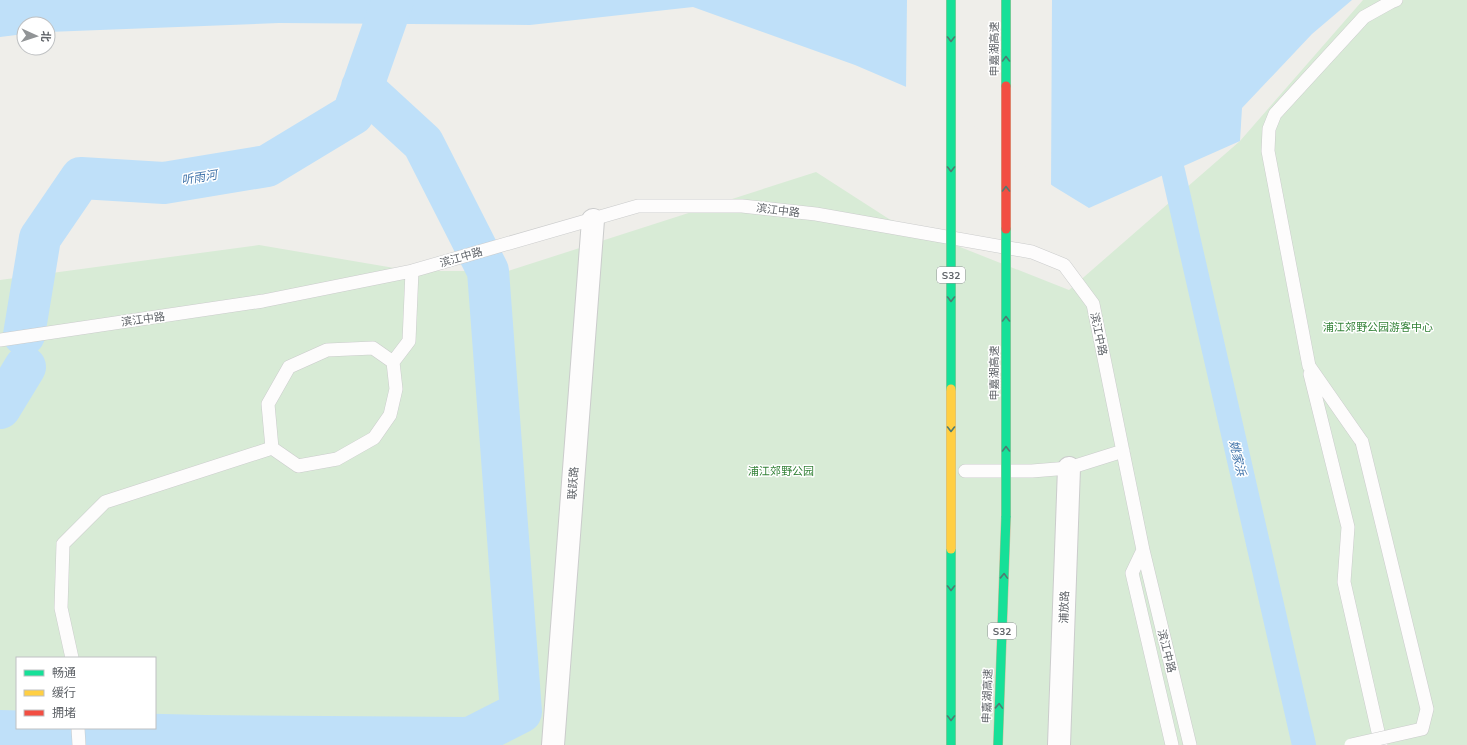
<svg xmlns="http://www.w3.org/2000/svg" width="1467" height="745" font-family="Mulish,'Noto Sans SC',sans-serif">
<rect width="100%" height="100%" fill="#efeeea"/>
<path fill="#d8ebd6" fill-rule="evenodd" d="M 1363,0 L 1467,0 L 1467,745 L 0,745 L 0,280 L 259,245 L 412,271 L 508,271 L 816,172 L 889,219 L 1069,290 L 1240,141 ZM 17,658 L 155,658 L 155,728 L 17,728 Z"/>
<path fill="#bfe0f9" d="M 0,0 L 1352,0 L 1312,34 L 1242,108 L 1240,141 L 1089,208 L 1053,186 L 953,107 L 855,65 L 693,7 L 530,25 L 279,23 L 48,32 L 48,24 L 24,24 L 24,34 L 0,37 Z"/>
<path fill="#efeeea" d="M 907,0 L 1052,0 L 1051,187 L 952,109 L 906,89 Z"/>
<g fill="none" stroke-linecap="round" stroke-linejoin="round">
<path stroke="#bfe0f9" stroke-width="24" d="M 1173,171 L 1304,745"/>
<path stroke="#bfe0f9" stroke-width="42" d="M 24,335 L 40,238 L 81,178 L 164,183 L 267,166 L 353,114 L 393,0
M 0,408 L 25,367
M 0,731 L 204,736 L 470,738 L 521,712 L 488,271 L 423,143 L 362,87"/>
<defs>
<path id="lane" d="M 0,340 L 263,301 L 412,271 L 638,206 L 742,206 L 816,214 L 1032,252 L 1064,265 L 1093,304 L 1143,550 L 1190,745
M 393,362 L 396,389 L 390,415 L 374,438 L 337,459 L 298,466 L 272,448 L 268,404 L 289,367 L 327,350 L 373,348 L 393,362 L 409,341 L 412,271
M 1310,374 L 1348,527 L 1344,582 L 1381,745
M 1362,442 L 1309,366 L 1268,151 L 1269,129 L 1275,114 L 1364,17 L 1391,2 L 1396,0
M 965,471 L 1032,471 L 1069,468 L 1123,451
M 1143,550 L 1132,573 L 1172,745
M 72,658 L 61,608 L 63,544 L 105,502 L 272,448
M 78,728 L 79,745"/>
<path id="street" d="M 553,745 L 593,220
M 1059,745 L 1069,468"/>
<path id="fast" d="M 951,549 L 951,745
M 998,745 L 1006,516"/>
</defs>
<use href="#lane" stroke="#cbcccc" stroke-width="14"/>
<use href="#street" stroke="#cbcccc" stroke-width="24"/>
<use href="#fast" stroke="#c8b996" stroke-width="10"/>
<use href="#lane" stroke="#fdfcfc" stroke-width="13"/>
<use href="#street" stroke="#fdfcfc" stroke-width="22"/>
<use href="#fast" stroke="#16e098" stroke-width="9"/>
<defs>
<path id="lane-bridge" d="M 1351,745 L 1422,729 L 1427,709 L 1362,442"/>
<path id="fast-bridge" d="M 951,0 L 951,389
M 1006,0 L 1006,86
M 1006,229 L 1006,516"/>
<path id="slow-bridge" d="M 951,389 L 951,549"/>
<path id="jam-bridge" d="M 1006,86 L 1006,229"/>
</defs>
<use href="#lane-bridge" stroke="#cbcccc" stroke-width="14" stroke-linecap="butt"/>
<use href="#fast-bridge" stroke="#c8b996" stroke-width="10" stroke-linecap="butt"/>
<use href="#slow-bridge" stroke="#c8b996" stroke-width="10" stroke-linecap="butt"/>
<use href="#jam-bridge" stroke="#c8b996" stroke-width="10" stroke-linecap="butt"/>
<use href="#lane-bridge" stroke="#fdfcfc" stroke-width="13"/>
<use href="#fast-bridge" stroke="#16e098" stroke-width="9"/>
<use href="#slow-bridge" stroke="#ffcf43" stroke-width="9"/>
<use href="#jam-bridge" stroke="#f24e42" stroke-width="9"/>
</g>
<defs><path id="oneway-chevron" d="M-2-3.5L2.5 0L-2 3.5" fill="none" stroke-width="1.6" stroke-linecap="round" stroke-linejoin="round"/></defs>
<g stroke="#507c72">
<use href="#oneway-chevron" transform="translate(951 39) rotate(90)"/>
<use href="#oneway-chevron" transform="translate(1006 59) rotate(-90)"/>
<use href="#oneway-chevron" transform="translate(951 169) rotate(90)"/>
<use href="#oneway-chevron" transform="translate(1006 189) rotate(-90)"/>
<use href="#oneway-chevron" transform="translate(951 299) rotate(90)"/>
<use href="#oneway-chevron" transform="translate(1006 319) rotate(-90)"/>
<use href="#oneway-chevron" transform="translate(951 429) rotate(90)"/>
<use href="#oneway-chevron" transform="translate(1006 449) rotate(-90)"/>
<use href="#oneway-chevron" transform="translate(1004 576) rotate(-88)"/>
<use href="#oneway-chevron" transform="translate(951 588) rotate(90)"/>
<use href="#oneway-chevron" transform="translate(999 706) rotate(-88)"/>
<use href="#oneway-chevron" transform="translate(951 718) rotate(90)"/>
</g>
<g text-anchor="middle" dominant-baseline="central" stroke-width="3" stroke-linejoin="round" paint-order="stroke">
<g fill="#fff" stroke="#8f9295" stroke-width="1">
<rect x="937" y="267" width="28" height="16" rx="3"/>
<rect x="988" y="623" width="28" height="16" rx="3"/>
</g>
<g font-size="10" font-weight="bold" fill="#5f6368">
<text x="951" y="275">S32</text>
<text x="1002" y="631">S32</text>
</g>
<g font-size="11" fill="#5f6368" stroke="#fff">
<text transform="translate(994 49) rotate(-90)">申嘉湖高速</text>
<text transform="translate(778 210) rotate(7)">滨江中路</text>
<text transform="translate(461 257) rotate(-16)">滨江中路</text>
<text transform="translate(143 319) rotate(-8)">滨江中路</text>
<text transform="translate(1099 334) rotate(78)">滨江中路</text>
<text transform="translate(994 373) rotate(-90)">申嘉湖高速</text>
<text transform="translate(573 483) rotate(-86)">联跃路</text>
<text transform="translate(1064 607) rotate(-88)">浦放路</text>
<text transform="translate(1167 651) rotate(76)">滨江中路</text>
<text transform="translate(987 696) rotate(-88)">申嘉湖高速</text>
</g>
<g font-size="11" fill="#348238" stroke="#fff">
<text x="1378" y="327">浦江郊野公园游客中心</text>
<text x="781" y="471">浦江郊野公园</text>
</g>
<g font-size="12" font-style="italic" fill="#4174aa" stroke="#fff">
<text transform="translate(199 177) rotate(-9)">听雨河</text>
<text transform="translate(1238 458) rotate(77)">姚家浜</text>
</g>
</g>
<rect x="16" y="657" width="140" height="72" fill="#ffffff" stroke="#bfc1c3"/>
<rect x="24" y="670" width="20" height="6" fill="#16e098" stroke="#bfc1c3"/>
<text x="52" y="677" font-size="12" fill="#5f6368">畅通</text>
<rect x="24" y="690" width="20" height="6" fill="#ffcf43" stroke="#bfc1c3"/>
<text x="52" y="697" font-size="12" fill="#5f6368">缓行</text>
<rect x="24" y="710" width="20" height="6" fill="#f24e42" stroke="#bfc1c3"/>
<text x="52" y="717" font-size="12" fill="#5f6368">拥堵</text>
<g transform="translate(36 36) rotate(93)"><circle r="19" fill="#ffffff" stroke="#bfc1c3"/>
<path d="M0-3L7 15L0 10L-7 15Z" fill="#919496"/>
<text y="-6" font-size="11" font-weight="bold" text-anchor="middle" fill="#5f6368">北</text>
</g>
</svg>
